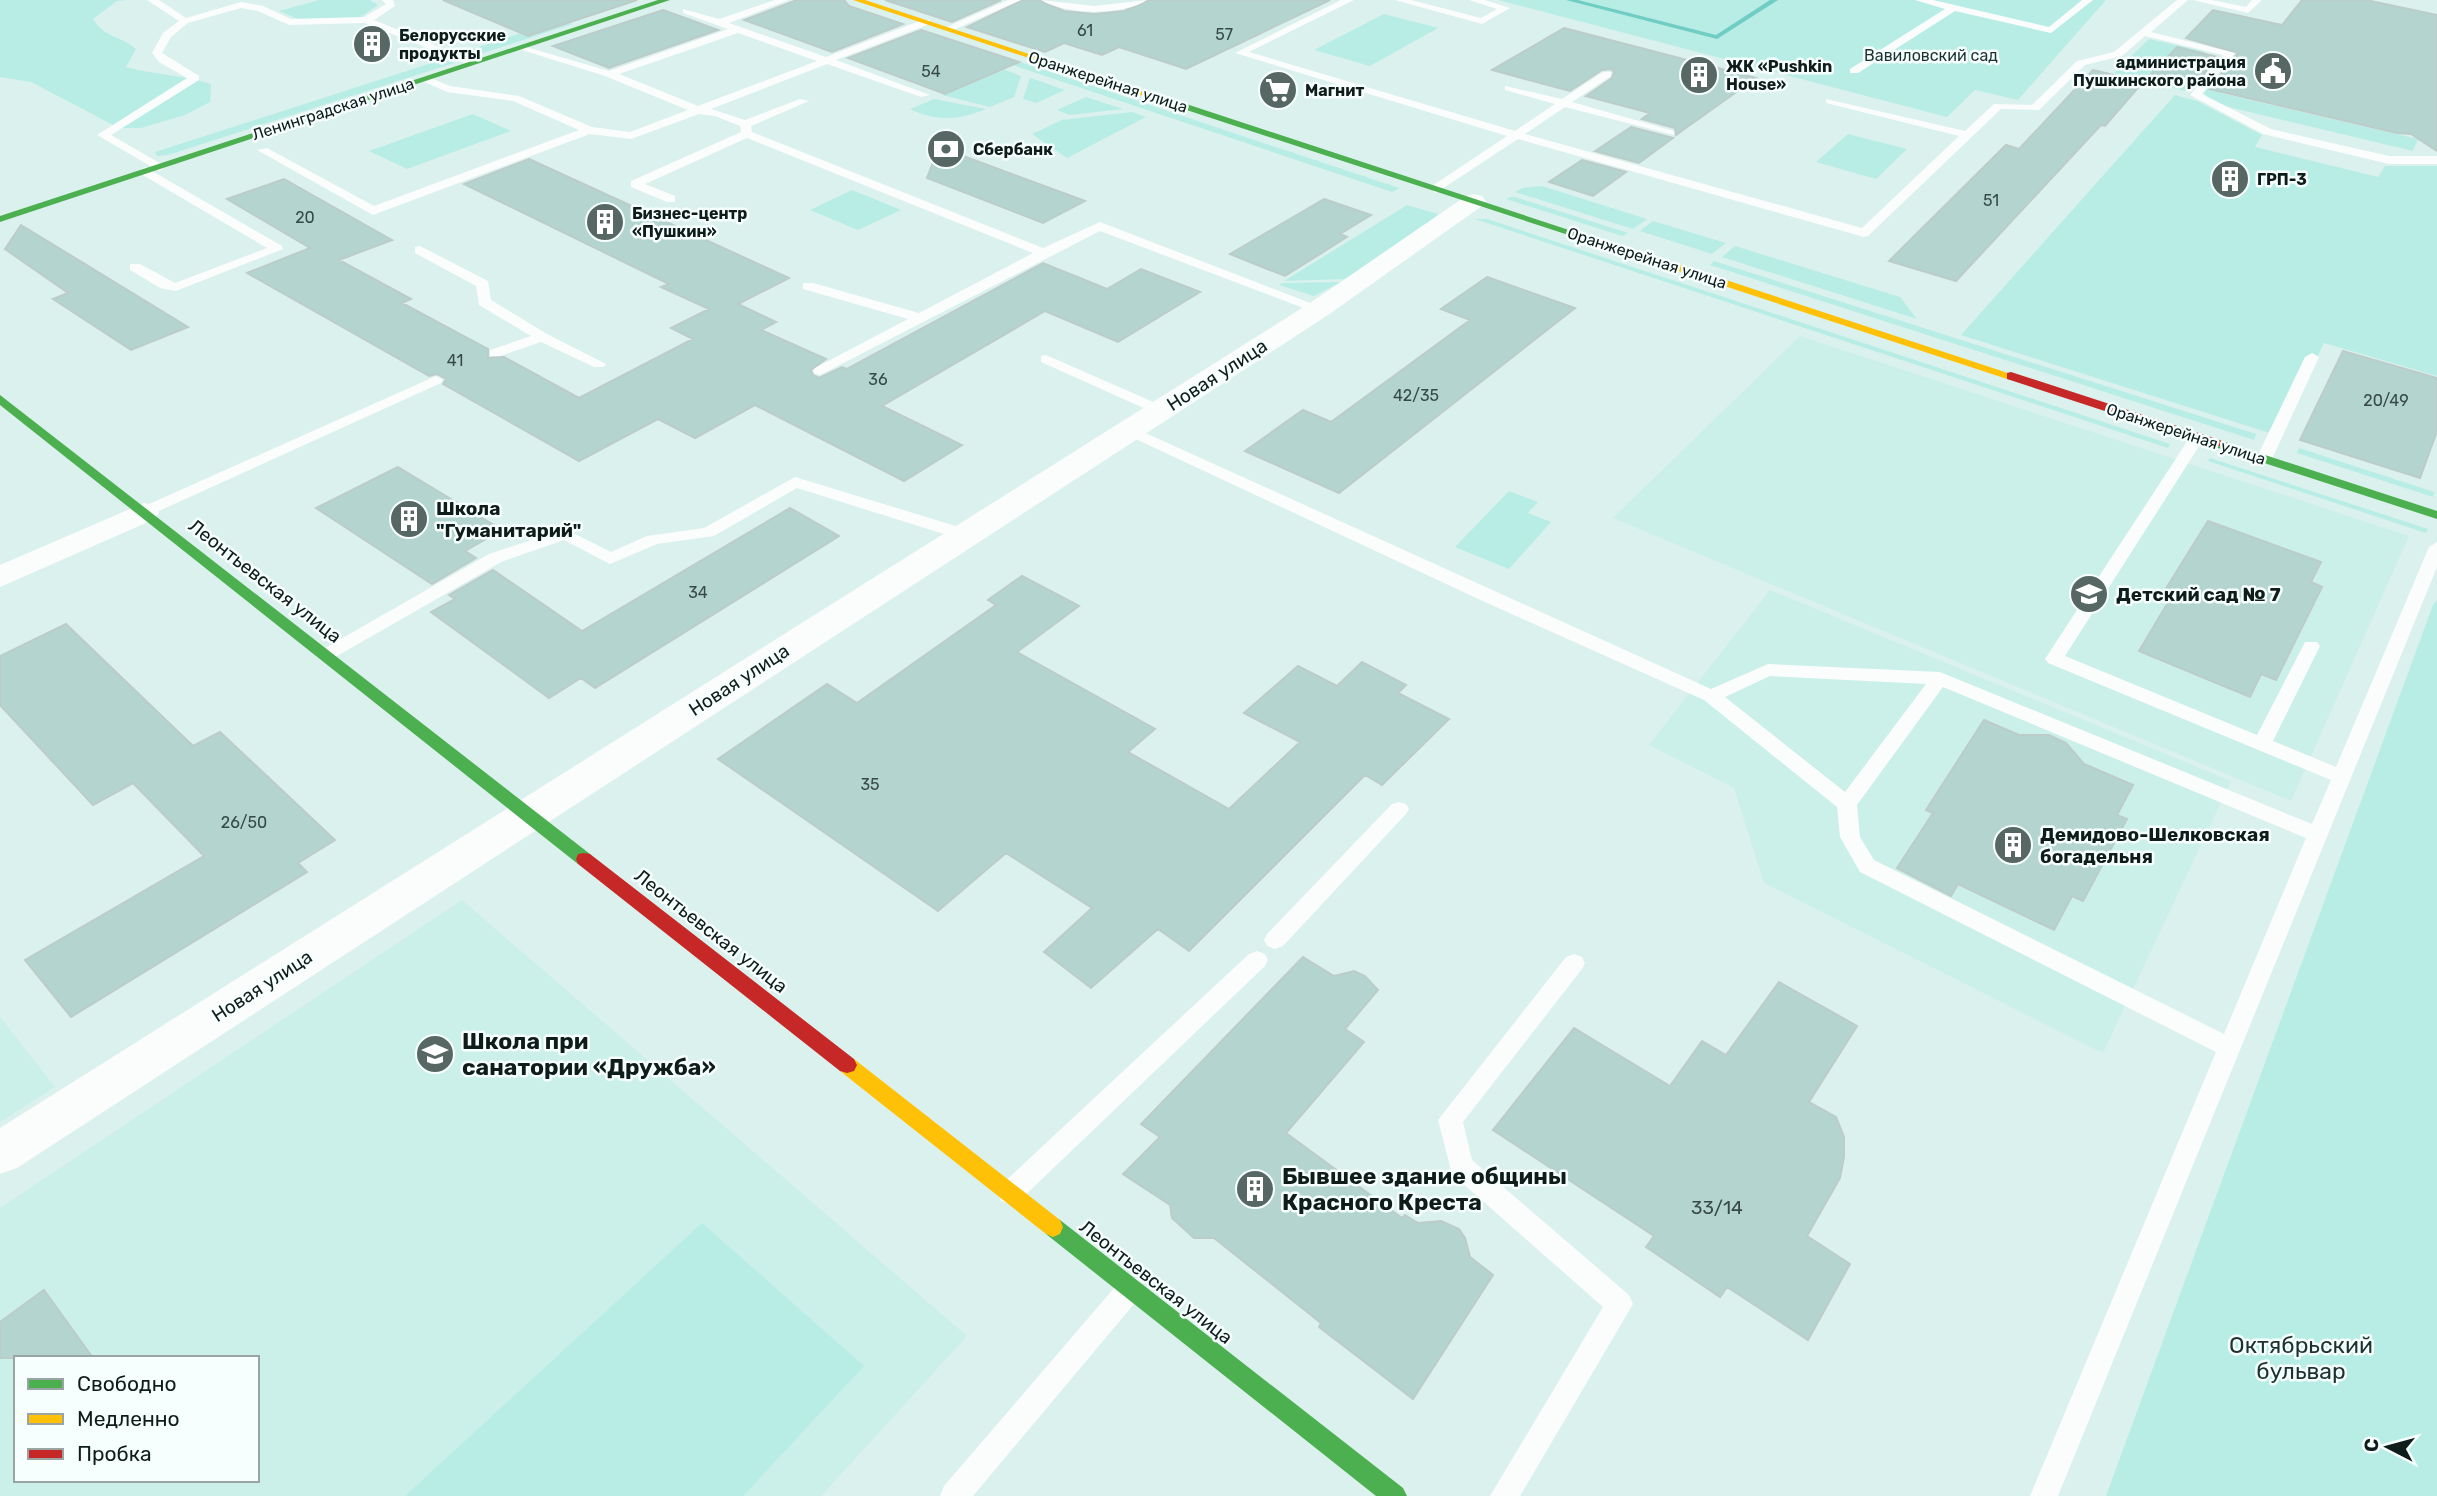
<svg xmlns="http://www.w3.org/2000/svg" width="2437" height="1496" font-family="Rubik,sans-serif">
<rect width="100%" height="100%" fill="#dbf1ed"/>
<path fill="#cbefe9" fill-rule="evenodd" d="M 1800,336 L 2409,536 L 2291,801 L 1613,518 Z
M 1770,590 L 2231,781 L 2103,1053 L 1764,883 L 1734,788 L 1649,745 Z
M 462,900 L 967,1336 L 821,1496 L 0,1496 L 0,1208 ZM 16,1358 L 257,1358 L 257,1480 L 16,1480 Z
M 0,1017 L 55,1087 L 0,1122 Z"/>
<path fill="#b8ede6" d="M 0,0 L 126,0 L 117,1 L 93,19 C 107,40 119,34 136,49 L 126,67 C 155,75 183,75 211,84 L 210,102 L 185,115 L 141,128 L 119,128 L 31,82 L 0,77 Z
M 319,0 L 370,0 L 378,5 L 359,18 L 298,19 L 279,11 Z
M 1498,0 L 2106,0 L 2018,100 L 1975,90 L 1947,117 Z
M 1384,14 L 1438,28 L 1370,66 L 1314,50 Z
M 561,20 L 572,24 L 477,55 L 463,52 Z
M 921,29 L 1399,188 L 1392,192 L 914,32 Z
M 2149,39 L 2202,51 L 2215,60 L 2185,91 L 2114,73 Z
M 444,59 L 454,63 L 168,155 L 157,156 L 155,152 Z
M 1003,69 L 1021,76 L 1014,97 L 990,107 L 942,95 Z
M 2218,76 L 2232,79 L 2221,93 L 2418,139 L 2413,151 L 2212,103 L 2204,93 Z
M 1030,78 L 1031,78 L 1065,90 L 1036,103 L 1023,99 Z
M 2175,95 L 2197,101 L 2262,135 L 2255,147 L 2378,177 L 2385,166 L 2437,166 L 2437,376 L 2324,343 L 2279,436 L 1961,335 Z
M 1086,97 L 1123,109 L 1069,115 L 1057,110 Z
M 934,99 L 986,109 C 960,120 936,122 910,109 Z
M 1132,112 L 1146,117 L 1067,158 L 1032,134 L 1062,120 Z
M 473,114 L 511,131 L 407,169 L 369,151 Z
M 1848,134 L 1907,149 L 1876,179 L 1816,162 Z
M 1542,186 L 1647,219 L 1633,229 L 1515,192 L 1523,188 Z
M 852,190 L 901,210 L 858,230 L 810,210 Z
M 1510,197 L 1515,197 L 1628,233 L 1622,236 L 1506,199 Z
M 1407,205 L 1438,214 L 1434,221 L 1346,279 L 1284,281 Z
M 1475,219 L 1487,219 L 2170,444 L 2168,448 Z
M 1653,221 L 1726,243 L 1712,254 L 1640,231 Z
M 1735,246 L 1900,297 L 1917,319 L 1722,257 Z
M 1714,261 L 2256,434 L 2254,440 L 1710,265 Z
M 1341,282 L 1314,296 L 1279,285 L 1282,283 Z
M 2299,448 L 2434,492 L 2433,497 L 2297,453 Z
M 2210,458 L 2428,529 L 2426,533 L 2208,461 Z
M 1509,491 L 1538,502 L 1528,513 L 1551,522 L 1509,569 L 1455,547 Z
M 2437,600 L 2437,1496 L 2106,1496 L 2433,605 Z
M 702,1223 L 864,1366 L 743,1496 L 405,1496 Z"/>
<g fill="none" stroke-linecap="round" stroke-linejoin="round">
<path fill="#6fcdc3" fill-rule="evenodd" d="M 1566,0 L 1578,0 L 1716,35 L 1770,0 L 1778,0 L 1717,39 Z"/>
</g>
<path fill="#b3d4cf" stroke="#bcccc9" stroke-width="2" d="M 443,0 L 637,0 L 528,36 Z
M 797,0 L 844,0 L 849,6 L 903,24 L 832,52 L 744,20 Z
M 885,0 L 1001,0 L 952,22 Z
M 1023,0 L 1039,0 L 1064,11 L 1094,14 L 1124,11 L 1149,0 L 1330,0 L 1186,69 L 1119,47 L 1102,55 L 1064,43 L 1045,52 L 967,27 Z
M 2302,0 L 2366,0 L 2437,15 L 2437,151 L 2411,134 L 2397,133 L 2209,89 L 2238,53 L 2186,38 L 2213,10 L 2282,25 Z
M 663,10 L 718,30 L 609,68 L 553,46 Z
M 1564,28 L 1756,78 L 1676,135 L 1675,128 L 1642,119 L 1650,113 L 1586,96 L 1612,78 L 1614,72 L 1611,69 L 1602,70 L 1570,91 L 1492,70 Z
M 921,30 L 1019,62 L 945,94 L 848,58 Z
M 2177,47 L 2218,57 L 2194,86 L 2150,75 Z
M 2093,70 L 2143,82 L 2105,126 L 2101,125 L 1956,281 L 1889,261 L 2006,145 L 2019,149 Z
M 1631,127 L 1673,138 L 1639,163 L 1595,151 Z
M 939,147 L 1085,201 L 1043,223 L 927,178 Z
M 529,159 L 789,278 L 738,304 L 776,322 L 761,330 L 826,359 L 811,370 L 813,375 L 819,378 L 842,367 L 847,369 L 1043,263 L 1107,289 L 1141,269 L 1200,292 L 1118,342 L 1045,311 L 882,406 L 962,445 L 904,481 L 755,405 L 695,438 L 658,419 L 579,461 L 443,384 L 446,379 L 437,374 L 429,376 L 247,273 L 310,248 L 227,199 L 284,179 L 392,240 L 339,260 L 411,299 L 402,303 L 488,349 L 488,358 L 504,357 L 579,398 L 693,339 L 671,328 L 709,309 L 661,287 L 669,284 L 464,184 Z
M 1582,160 L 1626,172 L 1593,196 L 1549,182 Z
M 1324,199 L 1371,215 L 1340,234 L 1347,237 L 1285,276 L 1230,254 Z
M 21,225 L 188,327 L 131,350 L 53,299 L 68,293 L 5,249 Z
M 1487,277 L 1575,308 L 1339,493 L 1245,451 L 1303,410 L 1331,422 L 1470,320 L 1441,309 Z
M 2343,351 L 2437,378 L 2437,431 L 2420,478 L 2300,440 Z
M 398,467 L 502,530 L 465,551 L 476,558 L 432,584 L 316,508 Z
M 790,508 L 839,536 L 595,688 L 581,678 L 549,698 L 431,612 L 455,599 L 449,595 L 493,570 L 582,631 Z
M 2208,521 L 2321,562 L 2311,582 L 2322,587 L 2276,680 L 2261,674 L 2250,697 L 2139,651 L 2173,594 L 2165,590 Z
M 1022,576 L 1079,606 L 1017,652 L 1155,729 L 1128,752 L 1229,809 L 1300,742 L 1244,713 L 1298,666 L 1337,686 L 1362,662 L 1406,685 L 1398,693 L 1449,719 L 1382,785 L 1365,775 L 1189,951 L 1158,929 L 1091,988 L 1044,952 L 1092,908 L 1006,853 L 938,911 L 718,759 L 827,684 L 857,703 L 996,605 L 988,600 Z
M 66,624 L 193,746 L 220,732 L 335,840 L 298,863 L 307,872 L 71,1017 L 25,960 L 204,856 L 133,783 L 93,805 L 0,705 L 0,656 Z
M 1984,720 L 2019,735 L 2049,735 L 2066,743 L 2084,764 L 2133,785 L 2117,815 L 2127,819 L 2083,901 L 2072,896 L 2054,930 L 1958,884 L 1951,896 L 1897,868 L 1933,813 L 1926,810 Z
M 1303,957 L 1334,976 L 1354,971 L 1365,976 L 1378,990 L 1345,1029 L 1364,1042 L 1286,1133 L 1402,1218 L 1405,1215 L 1418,1223 L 1441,1221 L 1459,1229 L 1465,1238 L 1470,1257 L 1493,1275 L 1413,1399 L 1319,1327 L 1321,1323 L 1214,1238 L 1194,1238 L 1172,1218 L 1170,1205 L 1123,1174 L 1160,1137 L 1141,1124 Z
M 1779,982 L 1857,1026 L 1809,1102 L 1836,1117 L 1844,1137 L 1844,1157 L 1840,1178 L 1807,1236 L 1850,1264 L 1808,1340 L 1727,1287 L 1720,1297 L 1646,1247 L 1654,1236 L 1493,1130 L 1574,1028 L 1670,1086 L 1702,1041 L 1726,1055 Z
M 44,1290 L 93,1358 L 0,1358 L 0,1322 Z"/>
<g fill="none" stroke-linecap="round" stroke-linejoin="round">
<path fill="#fafdfc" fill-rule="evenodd" d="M 147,0 L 159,0 L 186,18 L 241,2 L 263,6 L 291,19 L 364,17 L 386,4 L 382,0 L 393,0 L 395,6 L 374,20 L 478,63 L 469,65 L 365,23 L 289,25 L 258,11 L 241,8 L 188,23 L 171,37 L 162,53 L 199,76 L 199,80 L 111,135 L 163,165 L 163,169 L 159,171 L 97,135 L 187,78 L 159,62 L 152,53 L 163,33 L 179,21 Z
M 775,0 L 789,0 L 729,23 L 826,57 L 922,20 L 930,20 L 930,24 L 836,60 L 930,95 L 921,97 L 827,64 L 711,109 L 745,120 L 800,99 L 809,101 L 751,126 L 752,132 L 1043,248 L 1100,222 L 1326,309 L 1319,313 L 1314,312 L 1100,231 L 820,375 L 815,374 L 813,371 L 815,368 L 908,319 L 803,289 L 803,283 L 813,283 L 919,313 L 1033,253 L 747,138 L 645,184 L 675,196 L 675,202 L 667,202 L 631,187 L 631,181 L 741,132 L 740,126 L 715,116 L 699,114 L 631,139 L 590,134 L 373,215 L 257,150 L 267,148 L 374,206 L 579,130 L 513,101 L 447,92 L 422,81 L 422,77 L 426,76 L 450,86 L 519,96 L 592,127 L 630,132 L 688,110 L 605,76 L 519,49 L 519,45 L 609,71 L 728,29 L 683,13 L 683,9 L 719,19 ZM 738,33 L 817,61 L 698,106 L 619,74 Z
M 1008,0 L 1021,0 L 951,31 L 942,29 Z
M 1041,0 L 1094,6 L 1147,0 C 1123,16 1065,15 1041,0 Z
M 1341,0 L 1354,0 L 1249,52 L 1515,131 L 1555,104 L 1505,90 L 1505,86 L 1562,99 L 1603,72 L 1611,72 L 1611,76 L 1572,102 L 1674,131 L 1674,135 L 1565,107 L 1525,134 L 1862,228 L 1959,136 L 1826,103 L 1826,99 L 1965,131 L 1994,104 L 2032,105 L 2077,61 L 2114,52 L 2177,0 L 2188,0 L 2151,32 L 2235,53 L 2202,94 L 2271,129 L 2389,156 L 2437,156 L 2437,164 L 2389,164 L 2263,134 L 2190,95 L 2223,55 L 2145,36 L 2122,56 L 2085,65 L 2039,110 L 2001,109 L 1868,236 L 1864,237 L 1518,139 L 1436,193 L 1430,189 L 1432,186 L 1507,136 L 1235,53 Z
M 1395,0 L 1411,0 L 1481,18 L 1497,9 L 1469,0 L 1485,0 L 1510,8 L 1482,24 Z
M 1915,0 L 1933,0 L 2049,27 L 2082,0 L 2093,0 L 2051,33 L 1955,11 L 1858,73 L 1850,73 L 1850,69 L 1945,9 Z
M 2193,0 L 2212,0 L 2246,7 L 2252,0 L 2262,0 L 2248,13 Z
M 145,167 L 282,246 L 283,249 L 176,291 L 160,288 L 130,270 L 130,264 L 140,264 L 175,283 L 267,248 L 141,174 L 139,171 Z
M 420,246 L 488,281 L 491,300 L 547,334 L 606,364 L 604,367 L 594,367 L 541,342 L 500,356 L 490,356 L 490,350 L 531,336 L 479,305 L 476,286 L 415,253 L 415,247 Z
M 2312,353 L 2319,357 L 2272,459 L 2264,464 L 2259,462 L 2256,459 L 2305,357 Z
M 1046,355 L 1167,408 L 1169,411 L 1162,415 L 1157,414 L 1041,362 L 1041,356 Z
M 436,376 L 443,380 L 441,383 L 150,515 L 138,515 L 136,512 L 138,509 Z
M 1130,426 L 1711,689 L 1768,664 L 1940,672 L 2312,824 L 2331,780 L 2048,663 L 2045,659 L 2192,434 L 2202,434 L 2205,437 L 2065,656 L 2257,735 L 2305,642 L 2317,642 L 2320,646 L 2273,741 L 2336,767 L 2429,547 L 2437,542 L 2437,567 L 2058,1496 L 2030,1496 L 2216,1052 L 1860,872 L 1840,837 L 1837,807 L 1704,700 L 1487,603 L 1125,434 L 1122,431 L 1125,428 ZM 1770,676 L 1926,684 L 1845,792 L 1725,697 ZM 1943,687 L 2306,838 L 2224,1034 L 1874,860 L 1860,837 L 1857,805 Z
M 795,477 L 972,531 L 974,535 L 972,539 L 960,539 L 797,488 L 714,536 L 657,544 L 610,564 L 564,540 L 501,562 L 332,659 L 326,661 L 317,655 L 320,651 L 489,554 L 565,529 L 611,552 L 647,536 L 704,528 Z
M 1399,802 L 1406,804 L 1409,809 L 1406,814 L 1283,946 L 1275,949 L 1267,946 L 1264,940 L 1267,934 L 1392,804 Z
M 1257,951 L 1265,954 L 1268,960 L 1265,966 L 1019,1201 L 1010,1204 L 1001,1201 L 998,1193 L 1001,1185 L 1249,954 Z
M 1574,954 L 1582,957 L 1585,963 L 1582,969 L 1463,1122 L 1472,1160 L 1629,1295 L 1633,1304 L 1520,1496 L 1490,1496 L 1603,1307 L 1452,1174 L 1438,1120 L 1566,957 Z
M 1130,1276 L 1139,1280 L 1143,1289 L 1139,1298 L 973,1496 L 940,1496 L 944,1486 L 1121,1280 Z"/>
<path fill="#fafdfc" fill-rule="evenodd" d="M 1474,194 L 1482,196 L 1486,201 L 1482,206 L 1328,315 L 17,1168 L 0,1174 L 0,1128 L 1310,303 L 1466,196 Z
M 144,503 L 155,505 L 159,512 L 155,519 L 0,587 L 0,565 Z"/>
<path fill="#4caf50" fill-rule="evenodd" d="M 658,0 L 670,0 L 0,222 L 0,216 Z
M 1153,95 L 1159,95 L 1648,256 L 1639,258 L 1153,99 Z
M 0,395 L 590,854 L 592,859 L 590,864 L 578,864 L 0,405 Z
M 2216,439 L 2437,511 L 2437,519 L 2212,446 L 2212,440 Z
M 1053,1217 L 1060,1220 L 1403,1488 L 1407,1496 L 1376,1496 L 1046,1234 L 1043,1227 L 1046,1220 Z"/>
<path fill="#ffc107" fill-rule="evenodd" d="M 853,0 L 865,0 L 1160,97 L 1153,99 Z
M 1639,254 L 1647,254 L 2017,376 L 2011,380 L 2007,379 L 1639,258 Z
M 847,1057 L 854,1059 L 1060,1220 L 1063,1227 L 1060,1234 L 1053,1237 L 1046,1234 L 840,1071 L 837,1065 L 840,1059 Z"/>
<path fill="#c62828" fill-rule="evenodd" d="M 2011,372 L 2220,440 L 2222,443 L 2220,446 L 2212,446 L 2007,379 L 2007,373 Z
M 584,853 L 590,854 L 854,1059 L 857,1065 L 854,1071 L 847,1073 L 840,1071 L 578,864 L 576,859 L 578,854 Z"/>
</g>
<defs>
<symbol id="building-disc" viewBox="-11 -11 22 22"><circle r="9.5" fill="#566764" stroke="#f7fffe"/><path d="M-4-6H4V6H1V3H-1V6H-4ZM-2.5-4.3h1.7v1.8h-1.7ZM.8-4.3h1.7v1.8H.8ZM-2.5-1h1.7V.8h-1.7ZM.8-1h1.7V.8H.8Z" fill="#fff"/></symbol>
<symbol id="civic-disc" viewBox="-11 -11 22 22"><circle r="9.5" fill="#566764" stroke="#f7fffe"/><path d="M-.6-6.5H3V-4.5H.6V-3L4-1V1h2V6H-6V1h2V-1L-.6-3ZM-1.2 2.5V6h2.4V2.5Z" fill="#fff"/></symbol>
<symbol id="supermarket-disc" viewBox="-11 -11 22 22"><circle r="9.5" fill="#566764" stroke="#f7fffe"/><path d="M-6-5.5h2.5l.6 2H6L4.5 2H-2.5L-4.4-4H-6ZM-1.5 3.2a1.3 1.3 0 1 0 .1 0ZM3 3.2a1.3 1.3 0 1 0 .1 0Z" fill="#fff"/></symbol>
<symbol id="bank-disc" viewBox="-11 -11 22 22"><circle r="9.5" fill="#566764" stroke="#f7fffe"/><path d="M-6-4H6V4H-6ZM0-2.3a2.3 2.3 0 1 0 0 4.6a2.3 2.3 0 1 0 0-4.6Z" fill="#fff"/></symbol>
<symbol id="school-disc" viewBox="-11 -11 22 22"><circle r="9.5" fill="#566764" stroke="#f7fffe"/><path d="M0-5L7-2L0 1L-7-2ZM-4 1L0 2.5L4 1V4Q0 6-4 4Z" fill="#fff"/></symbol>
</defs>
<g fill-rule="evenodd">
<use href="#building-disc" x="350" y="22" width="44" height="44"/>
<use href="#civic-disc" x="2251" y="49" width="44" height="44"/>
<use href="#building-disc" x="1677" y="53" width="44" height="44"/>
<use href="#supermarket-disc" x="1256" y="68" width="44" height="44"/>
<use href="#bank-disc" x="924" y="127" width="44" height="44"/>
<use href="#building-disc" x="2208" y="157" width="44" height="44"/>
<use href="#building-disc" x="583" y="200" width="44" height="44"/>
<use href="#building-disc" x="387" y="497" width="44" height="44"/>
<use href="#school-disc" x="2067" y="572" width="44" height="44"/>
<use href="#building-disc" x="1991" y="823" width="44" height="44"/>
<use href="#school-disc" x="413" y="1032" width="44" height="44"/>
<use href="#building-disc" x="1233" y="1167" width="44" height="44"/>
</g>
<g text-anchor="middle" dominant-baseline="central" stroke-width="5" stroke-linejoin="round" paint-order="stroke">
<g font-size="16" fill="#374a47">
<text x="1085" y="30">61</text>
<text x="1224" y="34">57</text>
<text x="931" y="71">54</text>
<text x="1991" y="200">51</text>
<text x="305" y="217">20</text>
<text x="455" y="360">41</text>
<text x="878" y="379">36</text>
<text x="1416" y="395">42/35</text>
<text x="2386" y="400">20/49</text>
<text x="698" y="592">34</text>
<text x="870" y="784">35</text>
<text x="244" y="822">26/50</text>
</g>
<g font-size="16" font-weight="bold" fill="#0e1c1a" stroke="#f7fffe" text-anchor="start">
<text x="399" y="35">Белорусские<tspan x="399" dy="18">продукты</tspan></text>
<text x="2246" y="62" text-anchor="end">администрация<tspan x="2246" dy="18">Пушкинского района</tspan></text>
<text x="1726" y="66">ЖК «Pushkin<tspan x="1726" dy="18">House»</tspan></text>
<text x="1305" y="90">Магнит</text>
<text x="973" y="149">Сбербанк</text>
<text x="2257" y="179">ГРП-3</text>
<text x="632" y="213">Бизнес-центр<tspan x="632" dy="18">«Пушкин»</tspan></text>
</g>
<g font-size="16" fill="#1c322f" stroke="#f7fffe">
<text x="1931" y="55">Вавиловский сад</text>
</g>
<g font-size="16" fill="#0e1c1a" stroke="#f7fffe">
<text transform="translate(1108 82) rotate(18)">Оранжерейная улица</text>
<text transform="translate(333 109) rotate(-18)">Ленинградская улица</text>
<text transform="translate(1647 258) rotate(18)">Оранжерейная улица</text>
<text transform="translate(2186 434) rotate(18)">Оранжерейная улица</text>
</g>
<g font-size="19" fill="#0e1c1a" stroke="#f7fffe">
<text transform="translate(1217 375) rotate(-33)">Новая улица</text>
<text transform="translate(265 581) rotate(38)">Леонтьевская улица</text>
<text transform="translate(739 680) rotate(-33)">Новая улица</text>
<text transform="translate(711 931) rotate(38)">Леонтьевская улица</text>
<text transform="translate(262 986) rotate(-33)">Новая улица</text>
<text transform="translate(1156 1282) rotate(38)">Леонтьевская улица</text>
</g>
<g font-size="19" font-weight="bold" fill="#0e1c1a" stroke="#f7fffe" text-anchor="start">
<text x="436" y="508">Школа<tspan x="436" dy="22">"Гуманитарий"</tspan></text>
<text x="2116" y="594">Детский сад № 7</text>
<text x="2040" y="834">Демидово-Шелковская<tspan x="2040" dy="22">богадельня</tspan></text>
</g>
<g font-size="19" fill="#374a47">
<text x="1717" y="1207">33/14</text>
</g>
<g font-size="23" font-weight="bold" fill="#0e1c1a" stroke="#f7fffe" text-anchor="start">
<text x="462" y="1041">Школа при<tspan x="462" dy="26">санатории «Дружба»</tspan></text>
<text x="1282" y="1176">Бывшее здание общины<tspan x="1282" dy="26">Красного Креста</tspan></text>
</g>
<g font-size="23" fill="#1c322f" stroke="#f7fffe">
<text x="2301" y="1345">Октябрьский<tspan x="2301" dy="26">бульвар</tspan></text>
</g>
</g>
<rect x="14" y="1356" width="245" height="126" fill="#f7fffe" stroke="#9aa4a3" stroke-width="2"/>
<rect x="28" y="1379" width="35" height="10" fill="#4caf50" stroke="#9aa4a3" stroke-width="2"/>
<text x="77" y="1391" font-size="21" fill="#0e1c1a">Свободно</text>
<rect x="28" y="1414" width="35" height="10" fill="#ffc107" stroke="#9aa4a3" stroke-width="2"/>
<text x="77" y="1426" font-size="21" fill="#0e1c1a">Медленно</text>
<rect x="28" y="1449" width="35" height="10" fill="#c62828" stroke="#9aa4a3" stroke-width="2"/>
<text x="77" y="1461" font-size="21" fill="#0e1c1a">Пробка</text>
<g transform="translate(2388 1447) rotate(276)" stroke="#f7fffe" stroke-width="5" paint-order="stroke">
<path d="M0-5L12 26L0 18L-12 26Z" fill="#0e1c1a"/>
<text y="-10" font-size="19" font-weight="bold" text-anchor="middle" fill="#0e1c1a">С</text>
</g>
</svg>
